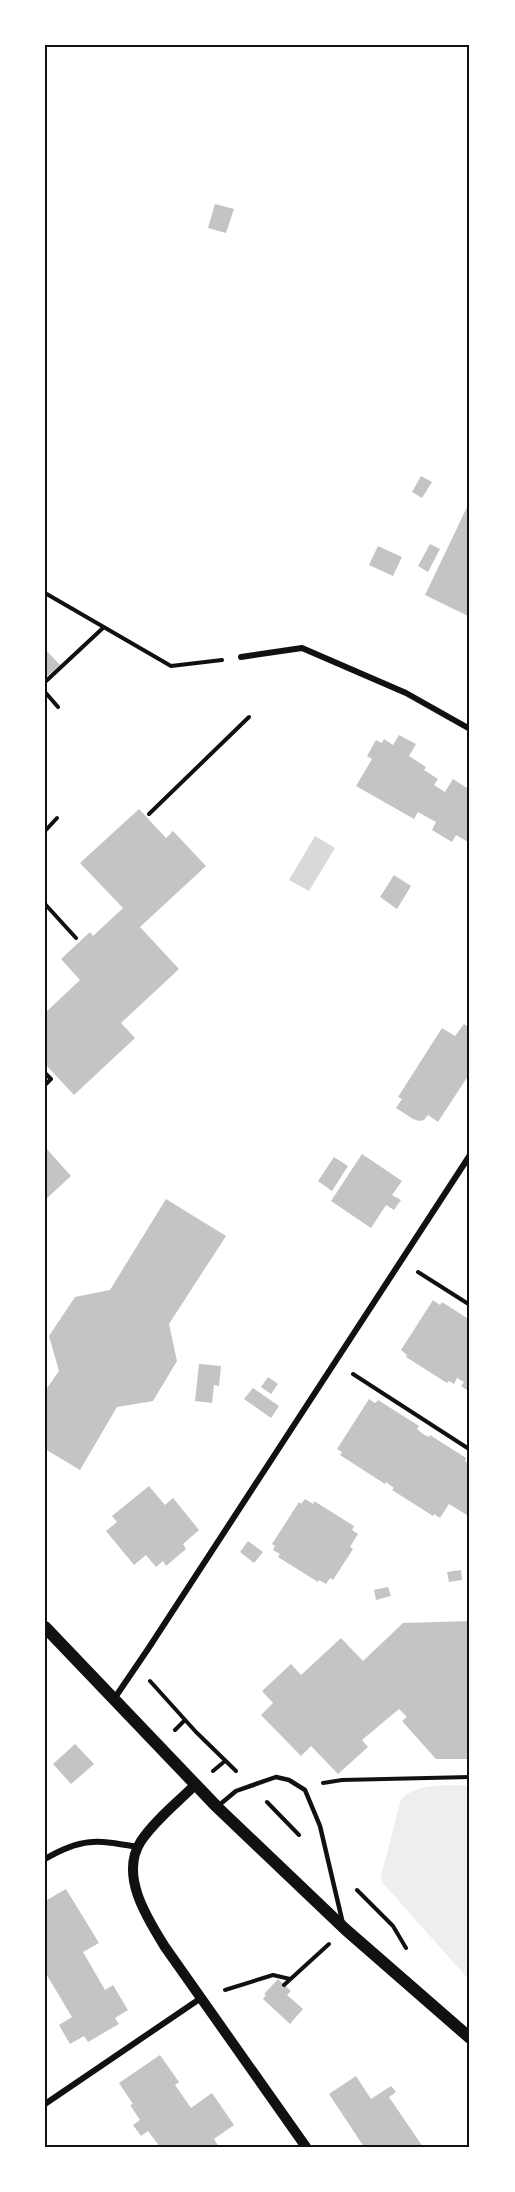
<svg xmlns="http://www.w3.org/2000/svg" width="515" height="2192" font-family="Literata,serif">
<rect width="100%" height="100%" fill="#fff"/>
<path fill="#eee" d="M 470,1785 L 470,1981 L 382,1882 L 381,1876 L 401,1799 C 420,1782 446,1786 470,1785 Z"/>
<path fill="#d9d9d9" d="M 315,836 L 335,848 L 309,891 L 289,880 Z"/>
<path fill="#c4c4c4" d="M 215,204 L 234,209 L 226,233 L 208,228 Z
M 421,476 L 432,482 L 422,498 L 412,492 Z
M 470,501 L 470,617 L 425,595 Z
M 430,544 L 440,549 L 428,572 L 418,566 Z
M 378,546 L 402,557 L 393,576 L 369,565 Z
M 45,649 L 60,665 L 45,678 Z
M 399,735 L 416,744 L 409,756 L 426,767 L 424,770 L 438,779 L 434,785 L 445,792 L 453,779 L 467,788 L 470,782 L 470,843 L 456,835 L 452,842 L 432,830 L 436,822 L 418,812 L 414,819 L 356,786 L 372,759 L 367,756 L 376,740 L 382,743 L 384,739 L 393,745 Z
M 139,809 L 166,838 L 173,831 L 206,866 L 140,927 L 179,969 L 121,1023 L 135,1038 L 74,1095 L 45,1064 L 45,1013 L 80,980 L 61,959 L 90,932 L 93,936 L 123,908 L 80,863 Z
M 394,875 L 411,886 L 397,909 L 380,897 Z
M 464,1024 L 470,1028 L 470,1073 L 438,1122 L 428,1115 L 424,1120 L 419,1121 L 413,1119 L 396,1108 L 402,1099 L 398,1097 L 442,1028 L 455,1036 Z
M 45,1147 L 71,1176 L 45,1200 Z
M 362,1154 L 402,1181 L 392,1195 L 401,1200 L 394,1210 L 386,1205 L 371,1228 L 331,1201 Z
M 334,1157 L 348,1166 L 332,1191 L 318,1181 Z
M 166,1199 L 226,1236 L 169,1324 L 177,1361 L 153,1401 L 117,1407 L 80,1470 L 45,1449 L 45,1391 L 59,1371 L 49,1336 L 75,1297 L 110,1290 Z
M 433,1300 L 440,1305 L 442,1302 L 470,1320 L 470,1392 L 461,1386 L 464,1382 L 457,1378 L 454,1384 L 449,1381 L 447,1383 L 406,1357 L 407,1355 L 401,1350 Z
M 199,1364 L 221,1366 L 219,1386 L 214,1385 L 212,1403 L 195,1401 Z
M 268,1377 L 278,1384 L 271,1394 L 261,1387 Z
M 253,1388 L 279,1406 L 271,1418 L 244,1399 Z
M 369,1399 L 375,1403 L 378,1400 L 419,1426 L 417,1429 L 423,1434 L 429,1437 L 430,1435 L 466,1458 L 465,1461 L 470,1465 L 470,1517 L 449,1504 L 440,1518 L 434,1514 L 433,1516 L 392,1490 L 394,1488 L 386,1482 L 385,1484 L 340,1455 L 342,1452 L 337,1449 Z
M 149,1486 L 165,1505 L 173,1498 L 199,1530 L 183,1544 L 186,1549 L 166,1566 L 163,1561 L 156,1567 L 146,1555 L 134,1565 L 106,1531 L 117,1522 L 112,1516 Z
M 305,1499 L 313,1504 L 314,1501 L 354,1526 L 352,1530 L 358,1534 L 350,1547 L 353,1549 L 333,1580 L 330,1578 L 326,1584 L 319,1580 L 318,1582 L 278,1557 L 280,1554 L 273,1550 L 275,1546 L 272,1544 L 299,1502 L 301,1504 Z
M 248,1541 L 263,1552 L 254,1563 L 240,1552 Z
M 461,1570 L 462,1580 L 449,1582 L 447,1572 Z
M 388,1587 L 391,1596 L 376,1600 L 374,1590 Z
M 470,1621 L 470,1759 L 436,1759 L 402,1721 L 407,1717 L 399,1709 L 362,1740 L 368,1747 L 338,1774 L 311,1746 L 301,1756 L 261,1715 L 273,1703 L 262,1691 L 291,1664 L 301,1675 L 341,1638 L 363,1661 L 403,1623 Z
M 75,1744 L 94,1764 L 71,1784 L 53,1764 Z
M 66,1889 L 99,1943 L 83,1952 L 105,1990 L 113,1985 L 128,2010 L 115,2018 L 119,2024 L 88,2042 L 84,2036 L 70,2044 L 59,2025 L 72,2017 L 45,1972 L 45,1901 Z
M 278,1979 L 291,1991 L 287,1995 L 303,2009 L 290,2024 L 263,1999 L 266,1995 L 264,1994 Z
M 160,2055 L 179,2082 L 175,2085 L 191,2108 L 212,2093 L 234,2125 L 214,2139 L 219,2147 L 160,2147 L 148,2131 L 141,2136 L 133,2125 L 140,2120 L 130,2105 L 133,2104 L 119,2083 Z
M 356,2076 L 371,2099 L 391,2086 L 396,2092 L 389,2097 L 423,2147 L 364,2147 L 329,2094 Z"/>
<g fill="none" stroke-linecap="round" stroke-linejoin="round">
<path stroke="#111" stroke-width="4" d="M 45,593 L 171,666 L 222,660
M 45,682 L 104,627
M 45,692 L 58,707
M 149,814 L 249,717
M 45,831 L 57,818
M 45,904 L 76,938
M 45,1073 L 51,1079 L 45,1085
M 418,1272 L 470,1305
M 353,1374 L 469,1449 L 470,1447
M 150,1681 L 196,1732 L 236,1771
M 175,1730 L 185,1720
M 213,1771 L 225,1761
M 323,1783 L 342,1780 L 470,1777
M 267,1802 L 299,1835
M 357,1890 L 393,1926 L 406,1948
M 284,1985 L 329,1944
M 225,1990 L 273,1975 L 290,1979"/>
<path stroke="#111" stroke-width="4.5" d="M 218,1806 L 236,1791 L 276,1777 L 289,1780 L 305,1790 L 320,1826 L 343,1924"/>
<path stroke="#111" stroke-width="6" d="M 241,657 L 302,648 L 406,693 L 470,729
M 114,1699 L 148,1649 L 470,1155
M 45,1859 C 82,1837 97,1840 138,1847
M 45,2104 L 201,1998"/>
<path stroke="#111" stroke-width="10" d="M 196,1784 C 178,1802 155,1820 141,1841 C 119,1875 147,1918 165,1947 L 306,2147"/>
<path stroke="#111" stroke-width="12" d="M 45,1627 L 217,1807 L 345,1929 L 470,2038"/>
</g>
<rect width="515" height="2192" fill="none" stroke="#ffffff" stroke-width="93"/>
<rect x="46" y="46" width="422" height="2100" fill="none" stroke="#111" stroke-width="2"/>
</svg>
